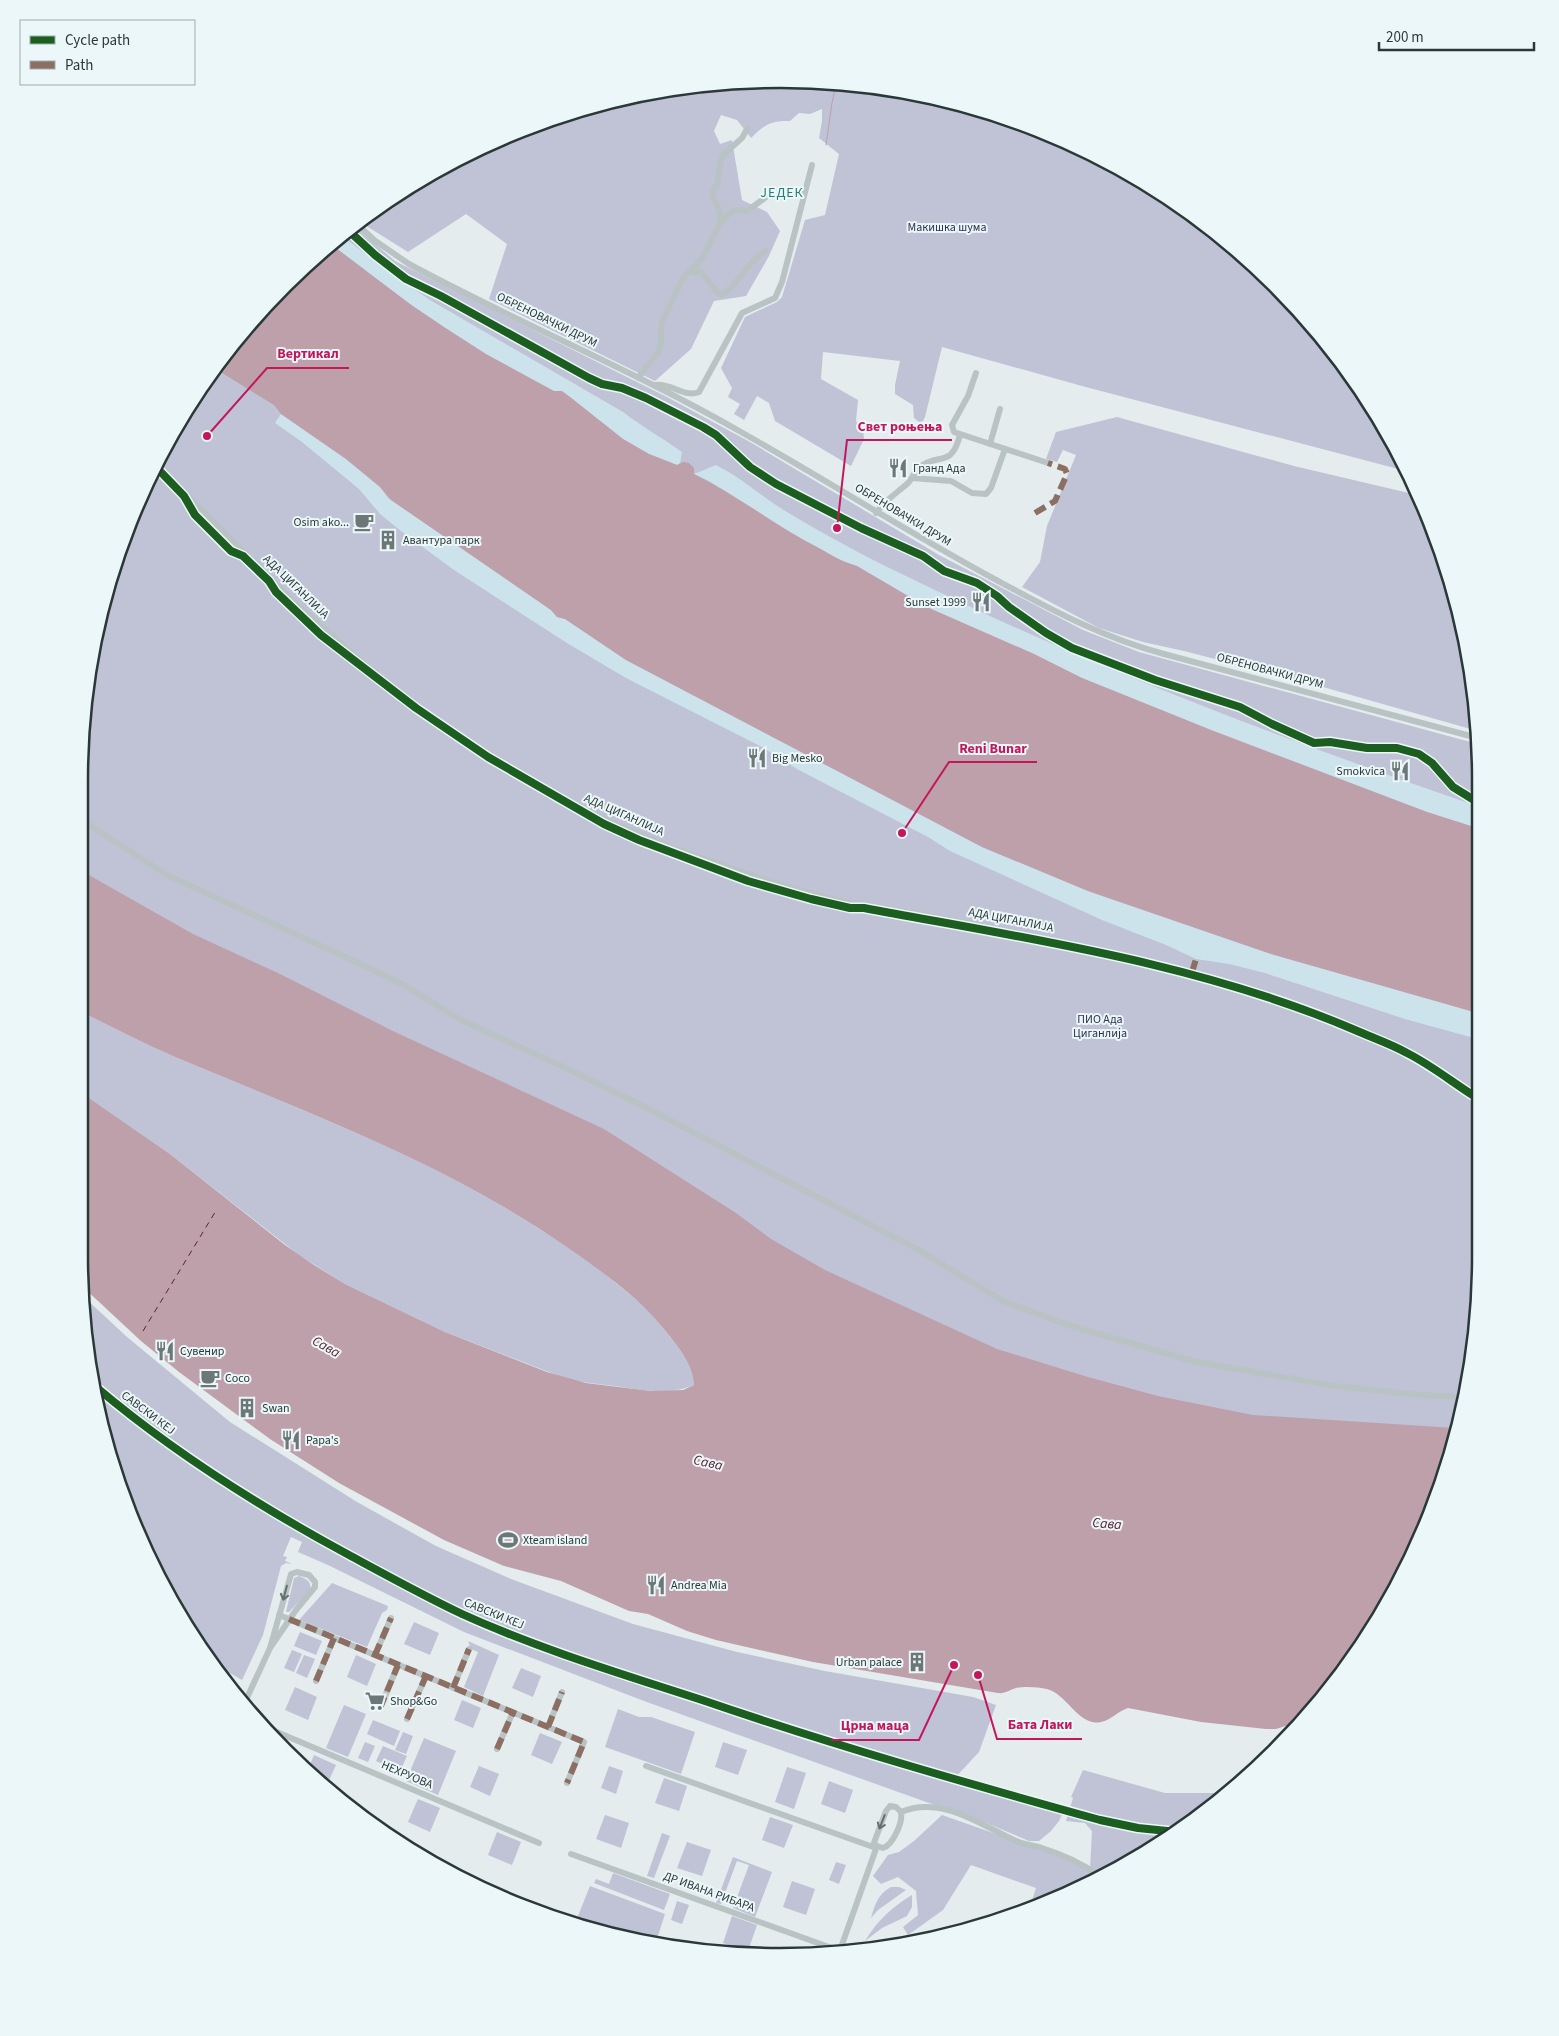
<svg xmlns="http://www.w3.org/2000/svg" width="1559" height="2036" font-family="'Source Sans 3',sans-serif">
<rect width="100%" height="100%" fill="#e4ecee"/>
<path fill="#bfc3d5" d="M 779,79 L 916,92 L 1047,132 L 1169,197 L 1275,284 L 1362,390 L 1402,470 L 1082,386 L 942,347 L 925,417 L 923,421 L 919,422 L 914,418 L 913,405 L 895,394 L 895,385 L 900,361 L 823,352 L 821,379 L 858,400 L 856,421 L 863,429 L 864,439 L 851,466 L 775,421 L 769,403 L 757,396 L 744,420 L 734,414 L 740,404 L 728,397 L 732,388 L 721,368 L 745,317 L 777,302 L 782,297 L 805,220 L 825,215 L 839,154 L 819,138 L 822,121 L 822,109 L 810,114 L 799,113 L 790,121 C 771,120 764,125 751,138 L 737,120 L 721,115 L 714,131 L 720,144 L 732,140 L 742,200 L 767,212 L 780,231 L 769,256 L 746,296 L 714,301 L 691,349 L 655,381 L 489,299 L 507,244 L 466,214 L 408,252 L 368,227 L 361,221 L 390,197 L 511,132 L 643,92 Z
M 354,226 L 395,261 L 667,397 L 750,442 L 939,555 L 1083,630 L 1139,652 L 1474,743 L 1474,1348 L 1450,1451 L 1017,1395 L 80,901 L 80,734 L 103,598 L 151,470 L 223,353 L 284,284 Z
M 1117,417 L 1294,466 L 1413,494 L 1443,554 L 1474,688 L 1474,730 L 1316,685 L 1184,651 L 1143,642 L 1099,628 L 1022,587 L 1040,562 L 1047,526 L 1076,455 L 1063,450 L 1057,462 L 1046,459 L 1056,432 Z
M 79,1011 C 111,1026 142,1043 175,1057 C 303,1111 435,1159 552,1237 C 587,1260 620,1284 650,1313 C 660,1324 691,1361 694,1374 C 695,1378 694,1382 694,1385 C 666,1397 635,1388 606,1385 C 592,1383 580,1382 567,1379 L 445,1332 L 345,1284 L 299,1255 L 170,1154 L 79,1091 Z
M 84,1297 L 127,1337 L 230,1422 L 357,1502 L 436,1546 L 511,1579 L 633,1624 L 737,1652 L 825,1671 L 973,1697 L 996,1705 L 979,1752 L 952,1781 L 1063,1812 L 1059,1821 L 1051,1831 L 1039,1841 L 1029,1841 L 965,1814 L 929,1803 L 644,1701 L 464,1632 L 328,1565 L 298,1552 L 302,1542 L 291,1537 L 283,1556 L 287,1557 L 285,1561 L 292,1564 L 286,1563 L 281,1566 L 263,1635 L 242,1680 L 218,1666 L 173,1607 L 103,1438 Z
M 299,1576 C 306,1579 312,1581 310,1590 L 289,1612 L 286,1612 L 294,1578 Z
M 332,1583 L 388,1606 L 387,1610 L 382,1613 L 367,1647 L 299,1620 Z
M 414,1622 L 439,1633 L 430,1655 L 404,1644 Z
M 300,1632 L 322,1641 L 316,1655 L 294,1646 Z
M 468,1641 L 499,1655 L 483,1696 L 464,1687 L 478,1652 L 471,1649 Z
M 292,1650 L 302,1654 L 294,1672 L 284,1668 Z
M 304,1655 L 315,1659 L 307,1678 L 296,1673 Z
M 356,1655 L 376,1664 L 367,1686 L 347,1677 Z
M 521,1668 L 541,1676 L 533,1697 L 512,1688 Z
M 295,1687 L 317,1697 L 308,1720 L 285,1710 Z
M 462,1700 L 481,1708 L 473,1728 L 454,1720 Z
M 344,1705 L 366,1714 L 348,1757 L 326,1748 Z
M 618,1709 L 639,1717 L 651,1717 L 695,1732 L 681,1774 L 605,1747 Z
M 373,1720 L 400,1731 L 394,1746 L 367,1734 Z
M 403,1732 L 413,1736 L 406,1754 L 395,1750 Z
M 540,1733 L 562,1742 L 552,1764 L 531,1755 Z
M 424,1738 L 456,1751 L 438,1795 L 406,1781 Z
M 365,1742 L 375,1746 L 368,1762 L 358,1758 Z
M 723,1742 L 747,1750 L 738,1775 L 715,1767 Z
M 383,1746 L 407,1756 L 400,1771 L 376,1761 Z
M 314,1755 L 336,1765 L 326,1787 L 307,1772 Z
M 479,1766 L 499,1774 L 490,1796 L 470,1787 Z
M 609,1766 L 623,1771 L 616,1794 L 601,1788 Z
M 787,1767 L 806,1773 L 794,1809 L 775,1802 Z
M 1083,1770 L 1165,1793 L 1224,1793 L 1169,1839 L 1097,1874 L 1090,1869 L 1092,1831 L 1085,1823 L 1066,1821 L 1073,1798 L 1071,1797 Z
M 664,1778 L 687,1786 L 679,1811 L 655,1803 Z
M 829,1781 L 853,1790 L 845,1813 L 821,1804 Z
M 418,1799 L 440,1808 L 430,1832 L 408,1822 Z
M 605,1815 L 629,1823 L 621,1848 L 596,1839 Z
M 942,1815 L 1075,1862 L 1095,1875 L 1030,1907 L 1036,1888 L 971,1865 L 943,1910 L 908,1935 L 903,1927 L 918,1915 L 916,1891 L 898,1877 L 881,1884 L 873,1876 L 888,1855 L 899,1852 L 914,1841 Z
M 770,1817 L 793,1825 L 784,1848 L 762,1840 Z
M 497,1832 L 521,1842 L 512,1865 L 488,1855 Z
M 662,1833 L 670,1836 L 654,1878 L 647,1876 Z
M 687,1842 L 711,1850 L 702,1876 L 677,1868 Z
M 733,1857 L 772,1872 L 755,1917 L 733,1908 L 749,1865 L 737,1861 L 721,1904 L 716,1903 Z
M 836,1862 L 846,1865 L 839,1884 L 829,1880 Z
M 613,1873 L 670,1894 L 664,1910 L 594,1883 L 596,1879 L 609,1884 Z
M 792,1881 L 815,1889 L 806,1915 L 783,1907 Z
M 489,1884 L 536,1904 L 535,1907 L 486,1891 Z
M 590,1886 L 665,1914 L 655,1945 L 643,1944 L 576,1921 Z
M 891,1887 L 899,1887 L 906,1890 L 878,1910 L 871,1918 C 875,1904 878,1894 891,1887 Z
M 912,1895 L 912,1907 L 907,1916 L 882,1928 L 865,1941 C 877,1921 892,1907 912,1895 Z
M 677,1901 L 689,1905 L 682,1924 L 671,1920 Z
M 732,1916 L 757,1925 L 748,1951 L 723,1943 Z"/>
<path fill="#cce3ec" d="M 342,236 L 398,278 L 430,300 L 623,412 C 642,427 663,438 682,452 L 680,463 L 677,465 L 649,454 L 623,439 L 570,397 L 562,391 L 554,392 C 532,379 509,368 487,355 C 432,323 382,283 332,245 Z
M 281,414 L 346,459 L 380,487 L 388,498 L 551,610 L 557,617 L 565,619 L 626,660 L 982,847 L 1088,891 L 1271,954 L 1474,1012 L 1474,1038 L 1405,1019 L 1265,973 L 1229,964 L 1196,959 L 1166,945 L 1102,920 L 950,851 L 928,837 L 797,769 L 762,747 L 626,678 L 567,643 L 454,570 L 401,531 L 380,514 L 359,489 L 302,442 L 275,423 Z
M 716,465 C 740,477 760,495 782,509 C 822,533 862,555 904,575 C 1088,666 1280,738 1474,805 L 1474,827 L 1427,812 L 1211,730 L 1082,678 L 1034,654 L 942,615 L 905,596 L 857,566 L 844,562 L 793,535 L 709,481 L 694,474 Z"/>
<path fill="#bea0ab" d="M 332,245 L 410,304 L 444,327 L 486,354 L 554,391 L 562,391 L 570,397 L 623,439 L 649,454 L 677,465 L 683,462 L 689,463 L 694,468 L 694,474 C 737,495 776,526 819,548 C 831,555 843,562 857,566 L 927,607 L 1034,654 L 1082,678 L 1211,730 L 1427,812 L 1474,827 L 1474,1012 L 1271,954 L 1088,891 L 982,847 L 626,660 L 565,619 L 557,617 L 551,610 L 391,500 L 380,487 L 346,459 L 281,414 L 274,405 L 214,368 L 223,353 L 284,284 Z
M 80,870 L 193,934 L 278,973 L 395,1032 L 604,1129 L 736,1213 L 771,1239 L 825,1270 L 997,1349 L 1088,1377 L 1158,1396 L 1253,1415 L 1455,1428 L 1443,1482 L 1386,1607 L 1298,1722 L 1276,1729 L 1266,1729 L 1201,1722 L 1128,1708 C 1118,1711 1111,1720 1101,1722 C 1079,1727 1067,1694 1047,1689 C 1038,1687 1025,1686 1016,1688 C 1009,1690 1005,1694 998,1693 L 813,1662 L 716,1640 L 687,1631 L 648,1614 L 629,1611 L 561,1581 L 504,1566 L 444,1540 L 339,1483 L 270,1439 L 179,1372 L 141,1341 L 83,1287 L 79,1256 L 79,1091 L 170,1154 L 285,1245 L 314,1265 L 345,1284 L 445,1332 L 547,1372 L 586,1383 L 651,1391 L 683,1390 L 694,1385 C 694,1366 679,1348 667,1333 C 641,1299 605,1274 571,1250 C 449,1164 310,1114 175,1057 C 142,1043 111,1026 79,1011 Z"/>
<g fill="none" stroke-linecap="round" stroke-linejoin="round">
<path stroke="#bea0ab" stroke-width="1" d="M 826,145 L 832,103 L 836,84"/>
<path stroke="#582231" stroke-width="1" stroke-dasharray="6 5" stroke-linecap="butt" d="M 143,1331 L 217,1209"/>
<path stroke="#bac3c4" stroke-width="6" d="M 357,224 L 374,240 L 409,264 C 518,323 633,370 741,432 C 828,481 912,535 1000,582 C 1054,611 1104,638 1164,654 L 1474,737
M 720,224 L 720,212 L 712,194 L 717,184 L 722,156 L 742,138 L 747,129
M 689,272 L 701,260 L 719,225 L 728,214 L 736,210 L 747,211 L 766,197
M 976,373 L 968,396 L 952,425 L 954,432 L 1048,463
M 638,378 L 659,351 L 661,342 L 661,324 L 682,280 L 689,272 L 701,272 L 717,292 L 722,295 C 737,287 746,263 765,251
M 656,385 C 671,383 685,398 699,392 L 742,313 L 775,298 L 782,282 L 812,165
M 990,444 L 1000,409
M 155,463 L 293,601 L 377,675 L 422,710 L 467,741 L 583,810 L 667,846 L 774,883 L 839,901 L 913,913 L 1054,940 L 1192,972 L 1252,989 L 1333,1017 L 1387,1040 L 1418,1055 L 1474,1092
M 912,478 L 951,481 L 972,493 L 986,494 L 991,488 L 1005,449
M 876,513 C 885,500 897,493 908,483 C 913,478 914,471 920,467 C 939,452 951,469 960,435
M 80,819 L 167,875 L 367,967 L 406,986 L 459,1019 L 568,1069 L 641,1105 L 917,1249 L 1003,1301 L 1068,1325 L 1196,1362 L 1335,1386 L 1420,1395 L 1463,1397
M 279,1615 L 584,1742 L 567,1783
M 375,1655 L 391,1618
M 316,1681 L 334,1638
M 453,1688 L 469,1649
M 245,1702 L 270,1648 L 291,1574 L 297,1572 L 309,1575 L 315,1582 L 315,1587 L 296,1610 L 270,1648
M 380,1708 L 398,1665
M 407,1719 L 426,1676
M 265,1727 L 539,1843
M 548,1727 L 562,1692
M 497,1749 L 513,1712
M 646,1766 L 876,1848
M 901,1812 C 941,1795 981,1825 1016,1841 C 1024,1845 1034,1845 1042,1848 C 1061,1854 1081,1863 1097,1874
M 571,1854 L 840,1951
M 839,1953 L 877,1846 L 874,1843 L 875,1840 L 886,1811 L 890,1806 L 896,1807 L 901,1812 C 903,1822 893,1845 883,1848 L 877,1846"/>
<path stroke="#8d6e63" stroke-width="6" stroke-dasharray="12 6" stroke-linecap="butt" d="M 1035,513 L 1055,501 L 1067,474 L 1065,469 L 1048,463
M 1192,972 L 1196,959
M 289,1619 L 584,1742 L 567,1783
M 375,1655 L 391,1618
M 316,1681 L 334,1638
M 453,1688 L 469,1649
M 380,1708 L 398,1665
M 407,1719 L 426,1676
M 548,1727 L 562,1692
M 497,1749 L 513,1712"/>
<defs>
<path id="cycleway" d="M 349,231 L 375,255 L 406,279 L 441,296 L 589,378 L 602,384 L 622,388 L 646,398 L 703,427 L 716,435 L 750,467 L 776,484 L 861,528 L 923,556 L 944,571 L 977,583 L 997,596 L 1009,607 L 1046,633 L 1072,648 L 1155,680 L 1240,707 L 1272,724 L 1314,743 L 1330,742 L 1367,748 L 1397,748 L 1419,754 L 1432,763 L 1453,787 L 1474,800
M 154,465 L 184,496 L 195,515 L 231,551 L 243,556 L 269,581 L 276,592 L 321,635 L 416,708 L 488,757 L 604,824 L 639,840 L 748,881 L 811,899 L 850,908 L 864,908 C 1030,939 1199,963 1355,1030 C 1373,1038 1391,1044 1407,1053 C 1431,1065 1452,1082 1474,1096
M 96,1387 C 174,1453 260,1507 349,1555 C 386,1575 424,1596 462,1614 C 539,1649 622,1674 702,1700 C 833,1745 966,1783 1100,1820 L 1138,1828 L 1177,1832"/>
</defs>
<use href="#cycleway" stroke="#ecf7f9" stroke-width="11"/>
<use href="#cycleway" stroke="#1b5e20" stroke-width="8"/>
</g>
<defs><path id="oneway-shaft" d="M-6 0H5M1.5-3L5.5 0L1.5 3" fill="none" stroke-width="1.6" stroke-linecap="round" stroke-linejoin="round" transform="scale(1.25)"/></defs>
<g stroke="#647070">
<use href="#oneway-shaft" transform="translate(285 1593) rotate(105)"/>
<use href="#oneway-shaft" transform="translate(882 1822) rotate(111)"/>
</g>
<defs>
<symbol id="restaurant-bare" viewBox="-9 -9 18 18"><path d="M-5-6h1v4h1v-4h1v4h1v-4h1v5L-1.5 .5V6h-2V.5L-5-1ZM5-6V6H3V1.5H1.5Q1.5-4 5-6Z" fill="#6c7778" stroke="#ecf7f9" stroke-width="2.5" paint-order="stroke"/></symbol>
<symbol id="cafe-bare" viewBox="-9 -9 18 18"><path d="M-5.5-4.5H6V0H3Q3 3.5 0 3.5H-2.5Q-5.5 3.5-5.5 0ZM3-3.2v2h1.7v-2ZM-6 4.5H4V6H-6Z" fill="#6c7778" stroke="#ecf7f9" stroke-width="2.5" paint-order="stroke"/></symbol>
<symbol id="building-bare" viewBox="-9 -9 18 18"><path d="M-4-6H4V6H1V3H-1V6H-4ZM-2.5-4.3h1.7v1.8h-1.7ZM.8-4.3h1.7v1.8H.8ZM-2.5-1h1.7V.8h-1.7ZM.8-1h1.7V.8H.8Z" fill="#6c7778" stroke="#ecf7f9" stroke-width="2.5" paint-order="stroke"/></symbol>
<symbol id="stadium-bare" viewBox="-9 -9 18 18"><path d="M0-5a6.5 5 0 1 0 0 10a6.5 5 0 1 0 0-10ZM-3.5-1.8h7v3.6h-7Z" fill="#6c7778" stroke="#ecf7f9" stroke-width="2.5" paint-order="stroke"/></symbol>
<symbol id="supermarket-bare" viewBox="-9 -9 18 18"><path d="M-6-5.5h2.5l.6 2H6L4.5 2H-2.5L-4.4-4H-6ZM-1.5 3.2a1.3 1.3 0 1 0 .1 0ZM3 3.2a1.3 1.3 0 1 0 .1 0Z" fill="#6c7778" stroke="#ecf7f9" stroke-width="2.5" paint-order="stroke"/></symbol>
</defs>
<g fill-rule="evenodd">
<use href="#restaurant-bare" x="884" y="454" width="28" height="28"/>
<use href="#cafe-bare" x="350" y="508" width="28" height="28"/>
<use href="#building-bare" x="374" y="526" width="28" height="28"/>
<use href="#restaurant-bare" x="967" y="588" width="28" height="28"/>
<use href="#restaurant-bare" x="743" y="744" width="28" height="28"/>
<use href="#restaurant-bare" x="1386" y="757" width="28" height="28"/>
<use href="#restaurant-bare" x="151" y="1337" width="28" height="28"/>
<use href="#cafe-bare" x="196" y="1364" width="28" height="28"/>
<use href="#building-bare" x="233" y="1394" width="28" height="28"/>
<use href="#restaurant-bare" x="277" y="1426" width="28" height="28"/>
<use href="#stadium-bare" x="494" y="1526" width="28" height="28"/>
<use href="#restaurant-bare" x="642" y="1571" width="28" height="28"/>
<use href="#building-bare" x="903" y="1648" width="28" height="28"/>
<use href="#supermarket-bare" x="361" y="1687" width="28" height="28"/>
</g>
<g text-anchor="middle" dominant-baseline="central" stroke-width="4" stroke-linejoin="round" paint-order="stroke">
<g font-size="12" fill="#303055" stroke="#ecf7f9">
<text x="947" y="227">Макишка шума</text>
<text x="1100" y="1019">ПИО Ада<tspan x="1100" dy="14">Циганлија</tspan></text>
</g>
<g font-size="12" fill="#2b3838" stroke="#ecf7f9">
<text transform="translate(547 320) rotate(26)">ОБРЕНОВАЧКИ ДРУМ</text>
<text transform="translate(903 515) rotate(31)">ОБРЕНОВАЧКИ ДРУМ</text>
<text transform="translate(296 587) rotate(44)">АДА ЦИГАНЛИЈА</text>
<text transform="translate(1270 671) rotate(15)">ОБРЕНОВАЧКИ ДРУМ</text>
<text transform="translate(624 815) rotate(24)">АДА ЦИГАНЛИЈА</text>
<text transform="translate(1011 920) rotate(11)">АДА ЦИГАНЛИЈА</text>
<text transform="translate(148 1413) rotate(37)">САВСКИ КЕЈ</text>
<text transform="translate(494 1614) rotate(22)">САВСКИ КЕЈ</text>
<text transform="translate(407 1775) rotate(23)">НЕХРУОВА</text>
<text transform="translate(709 1892) rotate(20)">ДР ИВАНА РИБАРА</text>
</g>
<g font-size="12" fill="#2b3838" stroke="#ecf7f9" text-anchor="start">
<text x="913" y="468">Гранд Ада</text>
<text x="349" y="522" text-anchor="end">Osim ako...</text>
<text x="403" y="540">Авантура парк</text>
<text x="966" y="602" text-anchor="end">Sunset 1999</text>
<text x="772" y="758">Big Mesko</text>
<text x="1385" y="771" text-anchor="end">Smokvica</text>
<text x="180" y="1351">Сувенир</text>
<text x="225" y="1378">Coco</text>
<text x="262" y="1408">Swan</text>
<text x="306" y="1440">Papa's</text>
<text x="523" y="1540">Xteam island</text>
<text x="671" y="1585">Andrea Mia</text>
<text x="902" y="1662" text-anchor="end">Urban palace</text>
<text x="390" y="1701">Shop&amp;Go</text>
</g>
<g font-size="14" letter-spacing="1" fill="#277d74" stroke="#ecf7f9">
<text x="782" y="193">ЈЕДЕК</text>
</g>
<g font-size="14" font-style="italic" fill="#582231" stroke="#ecf7f9">
<text transform="translate(326 1347) rotate(29)">Сава</text>
<text transform="translate(708 1463) rotate(12)">Сава</text>
<text transform="translate(1107 1524) rotate(5)">Сава</text>
</g>
</g>
<path d="M0 0H1559V2036H0ZM780 88H780A692 692 0 0 1 1472 780V1256A692 692 0 0 1 780 1948H780A692 692 0 0 1 88 1256V780A692 692 0 0 1 780 88Z" fill="#ecf7f9" fill-rule="evenodd"/>
<path fill="none" stroke="#2b3838" stroke-width="2.5" d="M780 88H780A692 692 0 0 1 1472 780V1256A692 692 0 0 1 780 1948H780A692 692 0 0 1 88 1256V780A692 692 0 0 1 780 88Z"/>
<path fill="none" stroke="#c2185b" stroke-width="2" d="M207 436L267 368H349M837 528L847 440H952M902 833L949 762H1037M978 1675L997 1739H1082M954 1665L919 1740H831"/>
<g fill="#c2185b" stroke="#ecf7f9" stroke-width="2">
<circle cx="207" cy="436" r="5"/>
<circle cx="837" cy="528" r="5"/>
<circle cx="902" cy="833" r="5"/>
<circle cx="978" cy="1675" r="5"/>
<circle cx="954" cy="1665" r="5"/>
</g>
<g font-size="14" text-anchor="middle" font-weight="bold" fill="#c2185b" stroke="#ecf7f9" stroke-width="4" stroke-linejoin="round" paint-order="stroke">
<text x="308" y="358">Вертикал</text>
<text x="900" y="431">Свет роњења</text>
<text x="993" y="753">Reni Bunar</text>
<text x="1040" y="1729">Бата Лаки</text>
<text x="875" y="1730">Црна маца</text>
</g>
<rect x="20" y="20" width="175" height="65" fill="#ecf7f9" stroke="#9fabac"/>
<rect x="30" y="36" width="25" height="8" fill="#1b5e20" stroke="#9fabac"/>
<text x="65" y="45" font-size="15" fill="#2b3838">Cycle path</text>
<rect x="30" y="61" width="25" height="8" fill="#8d6e63" stroke="#9fabac"/>
<text x="65" y="70" font-size="15" fill="#2b3838">Path</text>
<path d="M1379 42v8h155v-8" fill="none" stroke="#2b3838" stroke-width="2.5"/>
<text x="1386" y="42" font-size="15" fill="#2b3838" stroke="#ecf7f9" stroke-width="4" paint-order="stroke">200 m</text>
</svg>
